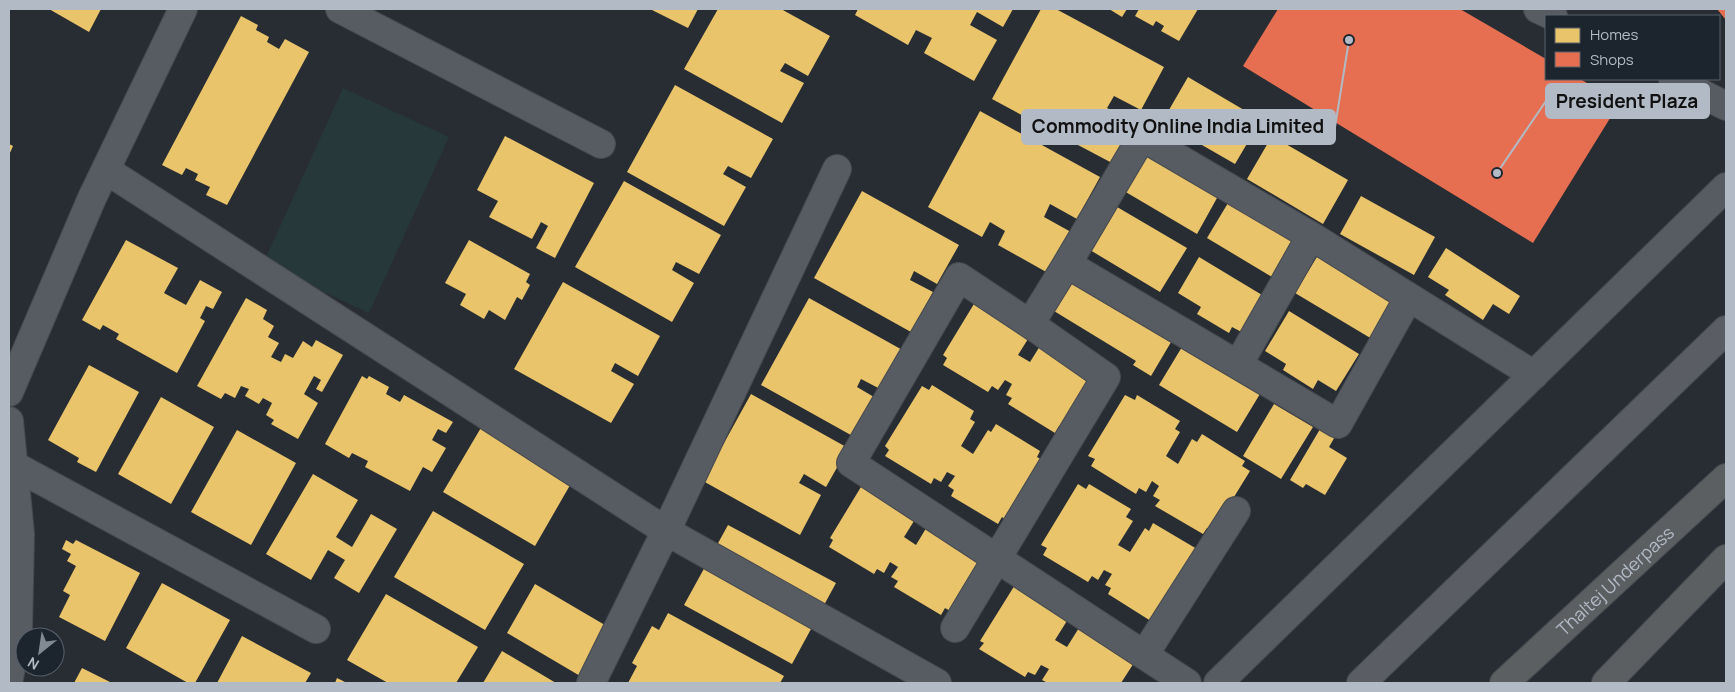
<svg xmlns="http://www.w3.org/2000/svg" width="1735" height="692" font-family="Manrope,sans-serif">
<rect width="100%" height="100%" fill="#282d33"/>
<path fill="#263839" d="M 343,88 L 449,137 L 369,313 L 263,264 Z"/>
<path fill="#e9c46a" d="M 49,9 L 101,9 L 89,32 Z
M 650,9 L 698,9 L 688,28 Z
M 718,9 L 781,9 L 830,36 L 808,76 L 785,63 L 780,71 L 804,83 L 782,123 L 684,69 Z
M 858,9 L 1013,9 L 1003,27 L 977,12 L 970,25 L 997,40 L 974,81 L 924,53 L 932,38 L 916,30 L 908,45 L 855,15 Z
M 1041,9 L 1056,9 L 1164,67 L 1141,110 L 1114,96 L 1107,108 L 1134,123 L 1112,163 L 1061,136 L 1069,121 L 1054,113 L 1046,128 L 992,99 Z
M 1109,9 L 1127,9 L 1122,17 Z
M 1139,9 L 1198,9 L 1179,41 L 1161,31 L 1164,26 L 1156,21 L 1153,26 L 1135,16 Z
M 241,16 L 258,25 L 256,30 L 269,37 L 267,42 L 279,49 L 285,39 L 309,52 L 227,205 L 206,195 L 210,187 L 195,180 L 198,174 L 186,168 L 182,175 L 162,165 Z
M 1188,77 L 1261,120 L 1235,164 L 1162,122 Z
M 675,85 L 773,139 L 751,178 L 728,166 L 723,174 L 746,187 L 724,226 L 627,172 Z
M 980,111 L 1100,177 L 1077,219 L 1050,204 L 1044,217 L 1071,232 L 1048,273 L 998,245 L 1005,231 L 990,222 L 982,237 L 928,207 Z
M 505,136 L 594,183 L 555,258 L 536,248 L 548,226 L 541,222 L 532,239 L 489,217 L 498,201 L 477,190 Z
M 1272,136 L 1348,180 L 1323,224 L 1247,179 Z
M 9,144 L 13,146 L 9,155 Z
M 1150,147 L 1222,189 L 1197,234 L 1124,191 Z
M 624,181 L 721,235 L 699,274 L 676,262 L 672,270 L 694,283 L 672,322 L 575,267 Z
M 862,191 L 959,245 L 937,284 L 914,271 L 910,280 L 933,292 L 911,332 L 814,278 Z
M 1361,196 L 1435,237 L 1414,275 L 1340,234 Z
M 1231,198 L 1305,245 L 1282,283 L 1207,238 Z
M 1112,204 L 1187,248 L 1160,292 L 1085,247 Z
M 126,240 L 178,268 L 164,293 L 186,305 L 200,280 L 222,292 L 213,309 L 206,306 L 200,318 L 205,321 L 177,373 L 116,339 L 119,334 L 103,325 L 100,330 L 82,320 Z
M 469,240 L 530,274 L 526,282 L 530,285 L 522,300 L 517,297 L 505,320 L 489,310 L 484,319 L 460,305 L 466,294 L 445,283 Z
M 1323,247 L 1400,293 L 1372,339 L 1295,293 Z
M 1446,248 L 1520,296 L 1509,314 L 1493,304 L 1483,320 L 1445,295 L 1449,290 L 1428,277 Z
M 1199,257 L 1272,301 L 1251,337 L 1232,327 L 1229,333 L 1197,314 L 1201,307 L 1178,293 Z
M 1078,271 L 1177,332 L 1151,376 L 1133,365 L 1136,361 L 1054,311 Z
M 563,282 L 660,336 L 638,376 L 615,363 L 611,371 L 634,384 L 611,423 L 514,369 Z
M 980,294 L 1033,331 L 1018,355 L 1030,362 L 1045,338 L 1099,367 L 1062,428 L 1059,426 L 1055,433 L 1008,404 L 1012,398 L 1006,395 L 1012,384 L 1005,380 L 998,390 L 992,386 L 988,392 L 943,365 L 947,358 L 943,355 Z
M 246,298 L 267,310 L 263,319 L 274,326 L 268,337 L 279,343 L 271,357 L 281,362 L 285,354 L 293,358 L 303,341 L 312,347 L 316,340 L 343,355 L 322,392 L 316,389 L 321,380 L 314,376 L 304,394 L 318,403 L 298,439 L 271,424 L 274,420 L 266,415 L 272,403 L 263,398 L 259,404 L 245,396 L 249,389 L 241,386 L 235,398 L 225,393 L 221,399 L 197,386 Z
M 809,298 L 906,352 L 884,391 L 861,379 L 857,387 L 879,400 L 858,439 L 761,385 Z
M 1289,311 L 1359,354 L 1336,391 L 1318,380 L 1313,389 L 1283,370 L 1286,364 L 1265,351 Z
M 1188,337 L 1266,384 L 1237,432 L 1159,385 Z
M 89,365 L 139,392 L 96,472 L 77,462 L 79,458 L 48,440 Z
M 362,376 L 367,379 L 369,376 L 389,387 L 386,394 L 400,402 L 404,395 L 453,422 L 446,433 L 438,429 L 432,440 L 446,448 L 432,472 L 423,467 L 410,491 L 365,467 L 368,461 L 352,453 L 349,458 L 325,444 Z
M 932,385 L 974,411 L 970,419 L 975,422 L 961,446 L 973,454 L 988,430 L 991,432 L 996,424 L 1040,451 L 1037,457 L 1044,461 L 1008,522 L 1002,517 L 998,524 L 951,496 L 954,490 L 948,486 L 955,476 L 947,472 L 941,482 L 934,478 L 931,484 L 885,456 L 889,450 L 885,446 L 922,386 L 929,390 Z
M 751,394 L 848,448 L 826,487 L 804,474 L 799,483 L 821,495 L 800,535 L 703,481 Z
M 1125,395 L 1135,400 L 1137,395 L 1180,421 L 1175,429 L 1180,432 L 1166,456 L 1178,464 L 1192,439 L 1197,442 L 1202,434 L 1245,461 L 1242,466 L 1250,471 L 1213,531 L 1207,528 L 1203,534 L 1155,506 L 1160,500 L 1153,496 L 1159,486 L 1152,481 L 1146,492 L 1139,488 L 1136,494 L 1091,466 L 1095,459 L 1088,456 Z
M 161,397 L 214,427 L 171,504 L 118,474 Z
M 1274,404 L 1313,427 L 1281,479 L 1243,456 Z
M 1323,424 L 1337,433 L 1329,447 L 1347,458 L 1325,495 L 1306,484 L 1303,488 L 1290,480 Z
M 482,426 L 573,480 L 535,546 L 443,492 Z
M 237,430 L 296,463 L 251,545 L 191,512 Z
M 313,474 L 358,500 L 336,537 L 352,547 L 371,514 L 397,529 L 359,593 L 334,578 L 345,560 L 328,550 L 311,580 L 266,554 Z
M 867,477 L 919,513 L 904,537 L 916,545 L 931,520 L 988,552 L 952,612 L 945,608 L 941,615 L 894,587 L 898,581 L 891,577 L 898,567 L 890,562 L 884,573 L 877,569 L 874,574 L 829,547 L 833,540 L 830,538 Z
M 1078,484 L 1086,489 L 1089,484 L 1131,509 L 1126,517 L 1133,521 L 1118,545 L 1130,552 L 1145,528 L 1149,531 L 1153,523 L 1197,549 L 1154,623 L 1108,594 L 1111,588 L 1105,585 L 1112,574 L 1104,570 L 1098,580 L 1092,576 L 1088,582 L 1043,555 L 1047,548 L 1041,545 Z
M 433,511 L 524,564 L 485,630 L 394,577 Z
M 728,525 L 836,583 L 792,664 L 684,605 Z
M 66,540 L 73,544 L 76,540 L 140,573 L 105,641 L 59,617 L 70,595 L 63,591 L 76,566 L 67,561 L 71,554 L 62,549 Z
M 1018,580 L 1070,616 L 1055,640 L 1067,647 L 1082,623 L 1139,655 L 1121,683 L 1048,683 L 1042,680 L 1049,669 L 1041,665 L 1035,675 L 1028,672 L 1025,677 L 979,649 L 984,643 L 980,641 Z
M 162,583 L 230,620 L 195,683 L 188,683 L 126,648 Z
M 535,584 L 627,638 L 592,683 L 507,633 Z
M 386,594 L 478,647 L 456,683 L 388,683 L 347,660 Z
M 668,613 L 784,676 L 780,683 L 628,683 L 637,666 L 632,663 L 652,626 L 659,630 Z
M 242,636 L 311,673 L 305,683 L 217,683 Z
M 502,651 L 556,683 L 483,683 Z
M 82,668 L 112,683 L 74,683 Z
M 337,678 L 347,683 L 335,683 Z"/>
<path fill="#e76f51" d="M 1278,9 L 1460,9 L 1546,59 L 1546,79 L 1580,79 L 1620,102 L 1533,243 L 1243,66 Z
M 1717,9 L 1726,9 L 1726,20 Z"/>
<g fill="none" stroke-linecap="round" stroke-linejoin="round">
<defs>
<path id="minor" d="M 340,9 L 601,144
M 1538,9 L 1553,16
M 1673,79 L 1726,106
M 837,169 L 666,531 L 937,683
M 106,170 L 666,531 L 591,683
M 1067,264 L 1030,324 L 959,277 L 851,463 L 1187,683
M 1409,297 L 1338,424 L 1067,264 L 1142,137 L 1311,236 L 1534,375
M 1238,365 L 1311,236
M 9,392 L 92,198 L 183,9
M 9,421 L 20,534 L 18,630 L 9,678
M 13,465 L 316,629
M 955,628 L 1106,377 L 1030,324
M 1144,655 L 1236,511
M 1218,683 L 1726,187"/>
<path id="major" d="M 1361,683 L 1726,330"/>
<g id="highway">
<path id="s1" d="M 1504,683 L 1726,478"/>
<path d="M 1606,683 L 1726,559"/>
</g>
</defs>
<use href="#minor" stroke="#46494e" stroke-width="30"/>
<use href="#major" stroke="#454a50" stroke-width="30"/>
<use href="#highway" stroke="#45494f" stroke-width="30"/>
<use href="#minor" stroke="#575c62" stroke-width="28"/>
<use href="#major" stroke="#5a5e64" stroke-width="28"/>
<use href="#highway" stroke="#5c5f62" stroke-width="28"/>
</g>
<g text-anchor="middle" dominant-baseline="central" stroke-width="5" stroke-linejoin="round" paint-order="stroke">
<g font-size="18" fill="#b1bac5" stroke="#1c242d">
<text stroke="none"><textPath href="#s1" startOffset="151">Thaltej Underpass</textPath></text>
</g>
</g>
<path fill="none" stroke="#b1bac5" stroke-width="2" d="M1497 173L1546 101M1349 40L1335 127"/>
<g fill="#b1bac5" stroke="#1c242d" stroke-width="2">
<circle cx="1497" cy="173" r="5"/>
<circle cx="1349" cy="40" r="5"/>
</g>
<g fill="#b1bac5" stroke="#b1bac5" stroke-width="2">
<rect x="1546" y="84" width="163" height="34" rx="5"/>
<rect x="1022" y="110" width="313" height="34" rx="5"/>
</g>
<g font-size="19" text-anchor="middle" font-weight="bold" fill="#111">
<text x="1627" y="108">President Plaza</text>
<text x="1178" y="133">Commodity Online India Limited</text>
</g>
<rect width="1735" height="692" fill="none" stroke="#b1bac5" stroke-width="20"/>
<rect x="1545" y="15" width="175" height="65" fill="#1c242d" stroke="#58606a"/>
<rect x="1555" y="28" width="25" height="15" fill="#e9c46a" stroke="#58606a"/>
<text x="1590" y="40" font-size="15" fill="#b1bac5">Homes</text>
<rect x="1555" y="52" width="25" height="15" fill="#e76f51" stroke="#58606a"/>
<text x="1590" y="65" font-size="15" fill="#b1bac5">Shops</text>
<g transform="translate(40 652) rotate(210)"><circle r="24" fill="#1c242d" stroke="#58606a"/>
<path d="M0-4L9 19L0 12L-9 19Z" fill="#818992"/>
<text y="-8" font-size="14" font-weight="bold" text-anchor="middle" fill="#b1bac5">N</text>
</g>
</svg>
